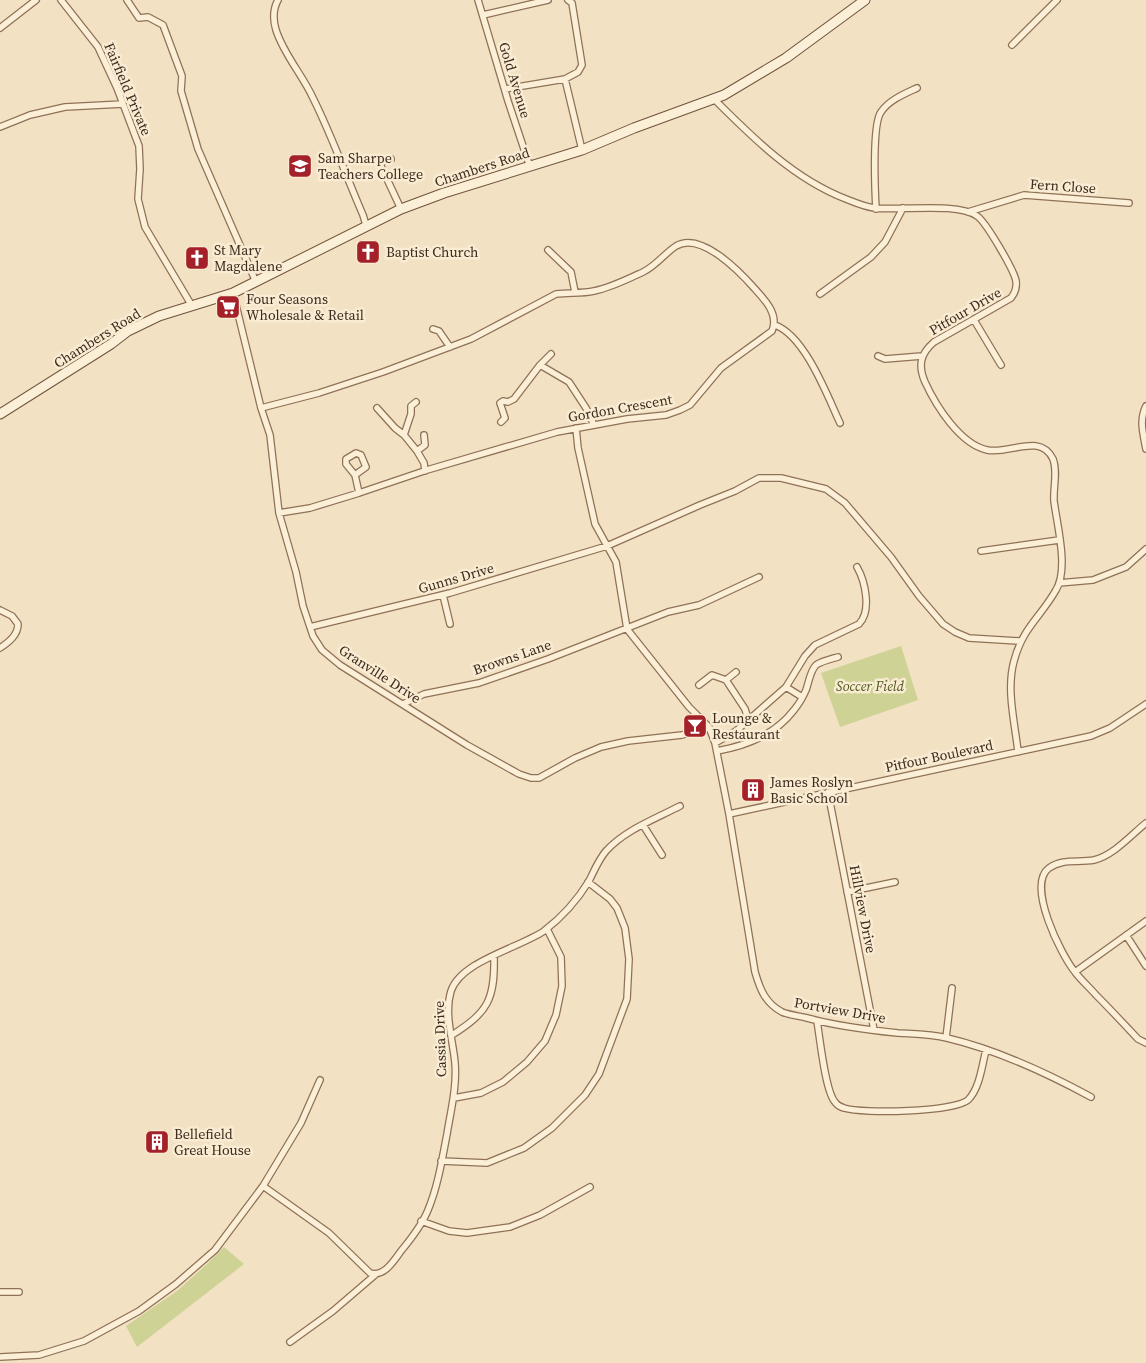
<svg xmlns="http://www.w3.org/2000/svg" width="1146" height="1363" font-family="'Source Serif 4',serif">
<rect width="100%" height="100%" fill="#f2e1c3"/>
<path fill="#ced295" d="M 901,646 L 918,700 L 840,727 L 821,673 Z
M 224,1247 L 244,1264 L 137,1347 L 126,1326 L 177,1291 L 207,1264 Z"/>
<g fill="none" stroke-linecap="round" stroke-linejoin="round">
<defs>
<path id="street" d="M 61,0 L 98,47 L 117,88 L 139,146 L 140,169 L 138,199 L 145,227 L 192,306
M 127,0 L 139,18 L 148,17 L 163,25 L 182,76 L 181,91 L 198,149 L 256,282
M 278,0 C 273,9 273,20 276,30 C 284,55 302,74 313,98 C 332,136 346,176 363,215 L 366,225
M 478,0 L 508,101 L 530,167
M 483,15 L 548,0
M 0,28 L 36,0
M 1012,45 L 1057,0
M 565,79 L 582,150
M 505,89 L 565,79 L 578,72 L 582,65 L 572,3 L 568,0
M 714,99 C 753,138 794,179 846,199 C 856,203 865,207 875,208 C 900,211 957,202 977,216 C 986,222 1014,270 1016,281 C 1017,288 1015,293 1011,298 L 934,342 C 920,354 918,366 925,382 C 936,406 960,444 987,450 C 1009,455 1040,432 1053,459 C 1058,472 1053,487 1054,501 C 1057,525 1069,569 1056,590 C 1040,618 1023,627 1014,661 C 1006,690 1015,723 1018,752
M 0,127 L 30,115 L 65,107 L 123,104
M 391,159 L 379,162 L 401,209
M 876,209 C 875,191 872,124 881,112 C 889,100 904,94 917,88
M 968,212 L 1024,195 L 1129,203
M 548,250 L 571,272 L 575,292
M 233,293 L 261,408 L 270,435 L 279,513 L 296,572 L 303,606 L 313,636 L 322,650 L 340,665 L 467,745 L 519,774 L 531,778 L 539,778 L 575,758 L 601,747 L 628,741 L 682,735 L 709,727
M 820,294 L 871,257 L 885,242 L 903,208
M 974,320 L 1001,365
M 775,325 C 805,336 827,395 840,423
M 433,329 L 439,331 L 450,347
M 878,356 L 885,359 L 922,356
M 540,365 L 551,354
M 416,402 L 411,406 L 411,414 L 404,435 L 417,451
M 1146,406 C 1139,420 1143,433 1146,449
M 261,408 L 319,393 L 383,372 L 471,339 L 556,294 C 568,292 581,294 594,291 C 610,288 628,279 643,272 C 656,266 665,253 676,246 C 701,231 740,272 755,289 C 766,301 779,315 772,331 L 721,368 L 690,405 L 680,410 L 666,415 L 627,419 L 557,432 L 427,470 L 359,493 L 310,508 L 279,513
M 377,408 L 395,428 L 404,435
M 501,422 L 505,418 L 500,403 L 503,401 L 508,402 L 514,399 L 540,365 L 569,382 L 586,408 L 594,425
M 576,428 L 578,448 L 595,524 L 616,562 L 627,629 L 689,707 L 709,727 L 715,743 L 729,814 L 755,972 C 760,989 765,1003 782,1012 C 789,1015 799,1016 807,1018 C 837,1026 868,1030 898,1033 C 914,1034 931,1034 947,1038 C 998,1050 1045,1072 1091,1097
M 424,435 L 425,445 L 417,451 L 424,463 L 425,471
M 355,475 L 346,464 L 346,459 L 356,453 L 361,455 L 366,467 L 355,475 L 359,493
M 981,551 L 1059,540
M 1059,583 L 1093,580 L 1126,567 L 1146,549
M 443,595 L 450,624
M 0,610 L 12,616 L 18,624 C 18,635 9,642 0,648
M 310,627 L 450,593 L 607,546 L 700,505 L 735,491 L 759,478 L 781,478 L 826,489 L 845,503 L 891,557 L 919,596 L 943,624 L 955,632 L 969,638 L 1020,641
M 736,672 L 726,680 L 745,709 L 748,719
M 699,685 L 712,675 L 726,680
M 802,697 L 786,687 L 805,656 L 815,645 L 859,624 C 872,611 865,581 857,567
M 403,704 L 424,694 L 479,683 L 548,659 L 668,612 L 699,605 L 759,577
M 715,743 L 736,731 L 786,687
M 717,751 C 746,746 775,735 794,710 C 799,704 803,697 806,690 C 809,682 810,671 816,665 C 822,661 831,659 838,657
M 828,792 L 874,1030
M 729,814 L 1091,736 L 1110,728 L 1146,704
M 1146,823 C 1131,835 1114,855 1094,860 C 1078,863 1063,858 1049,868 C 1026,885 1061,955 1075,972 C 1081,980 1089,987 1096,995 C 1110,1009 1124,1024 1138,1039 L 1146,1043
M 643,825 L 662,855
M 847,892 L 895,882
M 1126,935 L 1146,966
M 1075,972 L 1146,921
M 817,1021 C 820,1038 825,1091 835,1102 C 837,1105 840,1107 844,1108 C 863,1114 954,1112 968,1100 C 980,1088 982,1065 986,1050
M 452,1035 C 488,1012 495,1000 494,956
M 946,1038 L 952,988
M 454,1098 L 481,1093 L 503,1082 L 527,1062 L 545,1041 L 556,1015 L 562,986 L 561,957 L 547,929
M 441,1161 L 487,1163 L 524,1148 L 552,1128 L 585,1095 L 599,1074 L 627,999 L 629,959 L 625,928 L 617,908 L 610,899 L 588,882
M 263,1186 L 329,1233 L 370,1273 C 384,1277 393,1262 401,1251 C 411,1239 422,1225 428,1210 C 438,1186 442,1160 447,1134 C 451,1110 457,1086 455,1063 C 453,1040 444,1014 451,991 C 461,961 519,948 544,931 C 561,918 578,899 589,881 C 594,871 599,859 606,851 C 625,830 655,819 680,806
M 421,1221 L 449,1231 L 467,1233 L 510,1227 L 540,1215 L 590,1187
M 0,1292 L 19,1292
M 290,1342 L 333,1311 L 375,1275
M 0,1357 L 39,1355 L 84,1341 L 139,1311 L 176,1284 L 215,1250 L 263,1186 L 301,1123 L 320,1080"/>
<path id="secondary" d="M 0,414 L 111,344 L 128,331 L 159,316 L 233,293 L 401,209 L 444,193 L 582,150 L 634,128 L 724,95 L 786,58 L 865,0"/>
</defs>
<use href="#street" stroke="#8f7157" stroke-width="8"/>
<use href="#secondary" stroke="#70523a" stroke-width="11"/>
<use href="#street" stroke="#fcefd7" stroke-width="5.5"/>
<use href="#secondary" stroke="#fcefd7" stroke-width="9"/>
</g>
<defs>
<symbol id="university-square" viewBox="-11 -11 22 22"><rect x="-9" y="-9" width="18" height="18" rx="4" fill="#a4212a" stroke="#f9ecd3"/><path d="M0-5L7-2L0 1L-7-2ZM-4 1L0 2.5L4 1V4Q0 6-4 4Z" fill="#fff"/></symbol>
<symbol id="church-square" viewBox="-11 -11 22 22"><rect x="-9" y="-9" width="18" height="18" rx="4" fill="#a4212a" stroke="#f9ecd3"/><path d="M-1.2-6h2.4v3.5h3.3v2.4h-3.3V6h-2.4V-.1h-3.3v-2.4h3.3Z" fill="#fff"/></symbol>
<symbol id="supermarket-square" viewBox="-11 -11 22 22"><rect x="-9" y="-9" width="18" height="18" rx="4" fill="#a4212a" stroke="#f9ecd3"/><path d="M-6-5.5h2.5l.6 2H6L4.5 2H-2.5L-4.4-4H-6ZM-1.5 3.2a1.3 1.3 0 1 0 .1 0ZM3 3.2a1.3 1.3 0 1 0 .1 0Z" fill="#fff"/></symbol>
<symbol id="bar-square" viewBox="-11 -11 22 22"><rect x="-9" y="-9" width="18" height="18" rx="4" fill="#a4212a" stroke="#f9ecd3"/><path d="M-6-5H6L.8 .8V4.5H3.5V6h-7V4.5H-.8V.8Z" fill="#fff"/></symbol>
<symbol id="building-square" viewBox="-11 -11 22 22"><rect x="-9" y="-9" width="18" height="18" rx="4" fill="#a4212a" stroke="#f9ecd3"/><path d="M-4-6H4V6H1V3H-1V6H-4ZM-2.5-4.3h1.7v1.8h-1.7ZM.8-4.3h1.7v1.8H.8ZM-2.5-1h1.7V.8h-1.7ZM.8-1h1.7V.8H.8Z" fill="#fff"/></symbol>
</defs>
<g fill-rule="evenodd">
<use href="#university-square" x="286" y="152" width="28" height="28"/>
<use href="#church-square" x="354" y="238" width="28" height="28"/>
<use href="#church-square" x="183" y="244" width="28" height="28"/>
<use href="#supermarket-square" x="214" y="293" width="28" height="28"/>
<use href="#bar-square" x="681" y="712" width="28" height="28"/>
<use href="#building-square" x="739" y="776" width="28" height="28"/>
<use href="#building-square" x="143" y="1128" width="28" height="28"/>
</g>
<g text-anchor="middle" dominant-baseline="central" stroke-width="5" stroke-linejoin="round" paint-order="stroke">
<g font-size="14" fill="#3d2b1d" stroke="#f9ecd3">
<text transform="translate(515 80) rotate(73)">Gold Avenue</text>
<text transform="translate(128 89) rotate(67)">Fairfield Private</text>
<text transform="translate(482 167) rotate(-18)">Chambers Road</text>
<text transform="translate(1063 186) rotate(4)">Fern Close</text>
<text transform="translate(965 311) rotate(-30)">Pitfour Drive</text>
<text transform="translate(97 338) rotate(-32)">Chambers Road</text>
<text transform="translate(620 408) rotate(-10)">Gordon Crescent</text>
<text transform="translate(456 578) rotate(-16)">Gunns Drive</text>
<text transform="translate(512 657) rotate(-19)">Browns Lane</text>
<text transform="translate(380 674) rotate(33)">Granville Drive</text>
<text transform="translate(939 756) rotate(-12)">Pitfour Boulevard</text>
<text transform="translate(863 909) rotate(79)">Hillview Drive</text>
<text transform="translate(840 1010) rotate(10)">Portview Drive</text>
<text transform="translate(440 1039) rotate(-92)">Cassia Drive</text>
</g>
<g font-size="14" fill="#3d2b1d" stroke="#f9ecd3" text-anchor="start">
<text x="318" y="158">Sam Sharpe<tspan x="318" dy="16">Teachers College</tspan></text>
<text x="214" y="250">St Mary<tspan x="214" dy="16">Magdalene</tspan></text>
<text x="386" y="252">Baptist Church</text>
<text x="246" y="299">Four Seasons<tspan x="246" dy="16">Wholesale &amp; Retail</tspan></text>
<text x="712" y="718">Lounge &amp;<tspan x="712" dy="16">Restaurant</tspan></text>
<text x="770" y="782">James Roslyn<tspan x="770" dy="16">Basic School</tspan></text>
<text x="174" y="1134">Bellefield<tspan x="174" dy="16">Great House</tspan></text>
</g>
<g font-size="14" font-style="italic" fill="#505b21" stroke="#f9ecd3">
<text x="870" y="686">Soccer Field</text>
</g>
</g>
</svg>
